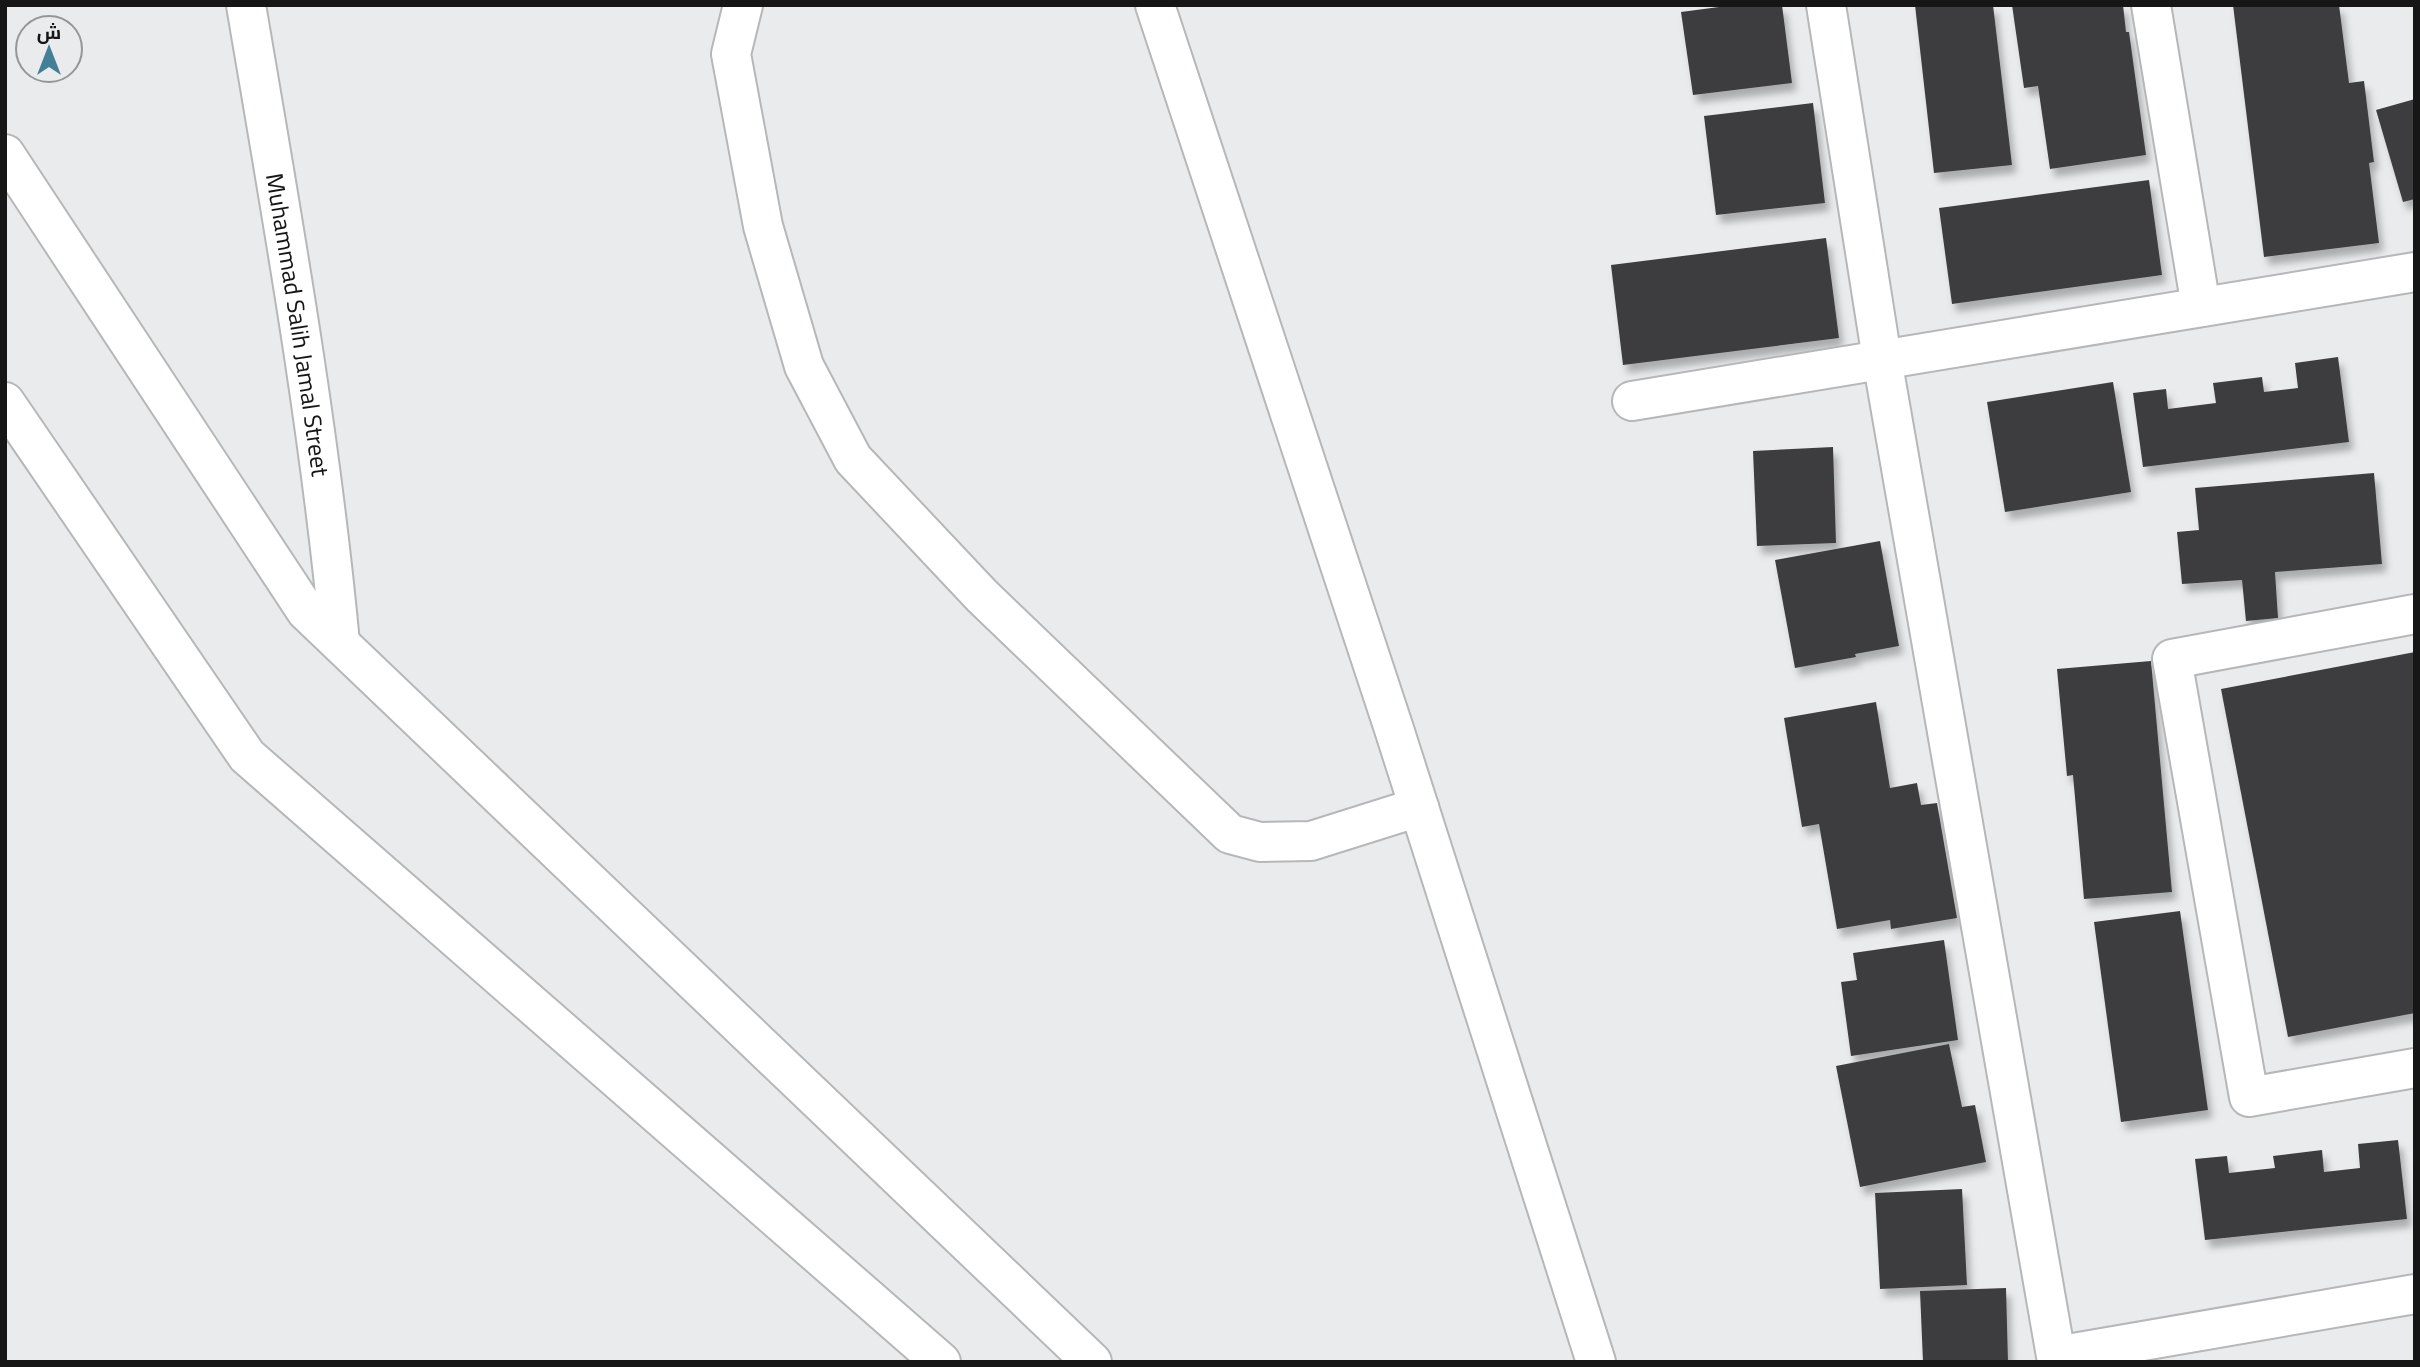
<svg xmlns="http://www.w3.org/2000/svg" width="2420" height="1367" font-family="Georgia,Cairo,serif">
<defs>
<filter id="shadow"><feDropShadow dx="4.5" dy="8" stdDeviation="3.5" flood-color="#0004"/></filter>
</defs>
<rect width="100%" height="100%" fill="#eaebec"/>
<path fill="#3d3e3f" filter="url(#shadow)" d="M 1734,5 L 1782,5 L 1792,83 L 1693,95 L 1681,12 Z
M 1915,5 L 1993,5 L 2012,165 L 1934,173 Z
M 2012,5 L 2123,5 L 2126,32 L 2129,32 L 2146,155 L 2050,169 L 2038,86 L 2024,88 Z
M 2233,5 L 2339,5 L 2349,83 L 2364,81 L 2374,162 L 2369,163 L 2379,243 L 2264,257 Z
M 2415,99 L 2415,199 L 2403,202 L 2376,110 Z
M 1813,103 L 1825,203 L 1716,215 L 1704,116 Z
M 2149,180 L 2162,275 L 1952,304 L 1939,208 Z
M 1826,238 L 1839,338 L 1623,365 L 1611,265 Z
M 2338,357 L 2349,442 L 2143,467 L 2133,393 L 2166,389 L 2168,409 L 2216,403 L 2213,383 L 2262,377 L 2264,392 L 2298,388 L 2295,363 Z
M 2113,382 L 2131,492 L 2005,512 L 1987,402 Z
M 1833,447 L 1836,543 L 1757,546 L 1753,451 Z
M 2374,473 L 2382,564 L 2275,572 L 2278,618 L 2246,621 L 2242,580 L 2182,584 L 2177,532 L 2199,530 L 2195,488 Z
M 1880,541 L 1899,646 L 1855,654 L 1856,657 L 1795,668 L 1775,560 Z
M 2415,652 L 2415,1013 L 2288,1037 L 2221,689 Z
M 2151,661 L 2172,892 L 2084,899 L 2073,775 L 2067,776 L 2057,669 Z
M 1876,702 L 1890,788 L 1917,783 L 1921,805 L 1937,803 L 1957,918 L 1891,929 L 1890,920 L 1837,929 L 1819,824 L 1802,827 L 1784,718 Z
M 2180,911 L 2208,1110 L 2121,1122 L 2094,922 Z
M 1944,940 L 1958,1040 L 1851,1056 L 1841,982 L 1857,980 L 1853,953 Z
M 1949,1044 L 1962,1107 L 1975,1105 L 1986,1162 L 1860,1187 L 1836,1066 Z
M 2398,1140 L 2407,1219 L 2205,1240 L 2195,1159 L 2227,1156 L 2229,1173 L 2275,1168 L 2273,1156 L 2322,1150 L 2324,1172 L 2360,1168 L 2358,1144 Z
M 1962,1189 L 1967,1285 L 1880,1289 L 1875,1193 Z
M 2006,1288 L 2008,1362 L 1923,1362 L 1920,1291 Z"/>
<g fill="none" stroke-linecap="round" stroke-linejoin="round">
<defs>
<g id="minor">
<path id="s1" d="M 246,5 C 282,217 320,429 340,643"/>
<path d="M 743,5 L 731,54 L 763,226 L 804,366 L 853,459 L 982,596 L 1230,834 L 1260,842 L 1311,841 L 1419,807"/>
<path d="M 1155,5 L 1394,729 L 1596,1362"/>
<path d="M 1826,5 L 1882,359 L 2056,1356 L 2415,1294"/>
<path d="M 2151,5 L 2201,307"/>
<path d="M 1632,401 L 2415,272"/>
<path d="M 2415,614 L 2172,659 L 2249,1097 L 2415,1068"/>
</g>
<path id="major" d="M 5,154 L 306,611 L 1092,1362
M 5,402 L 247,756 L 941,1362"/>
</defs>
<use href="#minor" stroke="#b6b7b8" stroke-width="42"/>
<use href="#major" stroke="#b6b7b8" stroke-width="42"/>
<use href="#minor" stroke="#fff" stroke-width="38"/>
<use href="#major" stroke="#fff" stroke-width="38"/>
</g>
<g text-anchor="middle" dominant-baseline="central" stroke-width="7" stroke-linejoin="round" paint-order="stroke">
<g font-size="24" fill="#161617" stroke="#eaebec">
<text stroke="none"><textPath href="#s1" startOffset="324">Muhammad Salih Jamal Street</textPath></text>
</g>
</g>
<rect width="2420" height="1367" fill="none" stroke="#161617" stroke-width="14"/>
<g transform="translate(49 49)"><circle r="33" fill="#eaebec" stroke="#959697" stroke-width="2"/>
<path d="M0-5L12 26L0 18L-12 26Z" fill="#438097"/>
<text y="-10" font-size="19" font-weight="bold" text-anchor="middle" fill="#161617">ش</text>
</g>
</svg>
